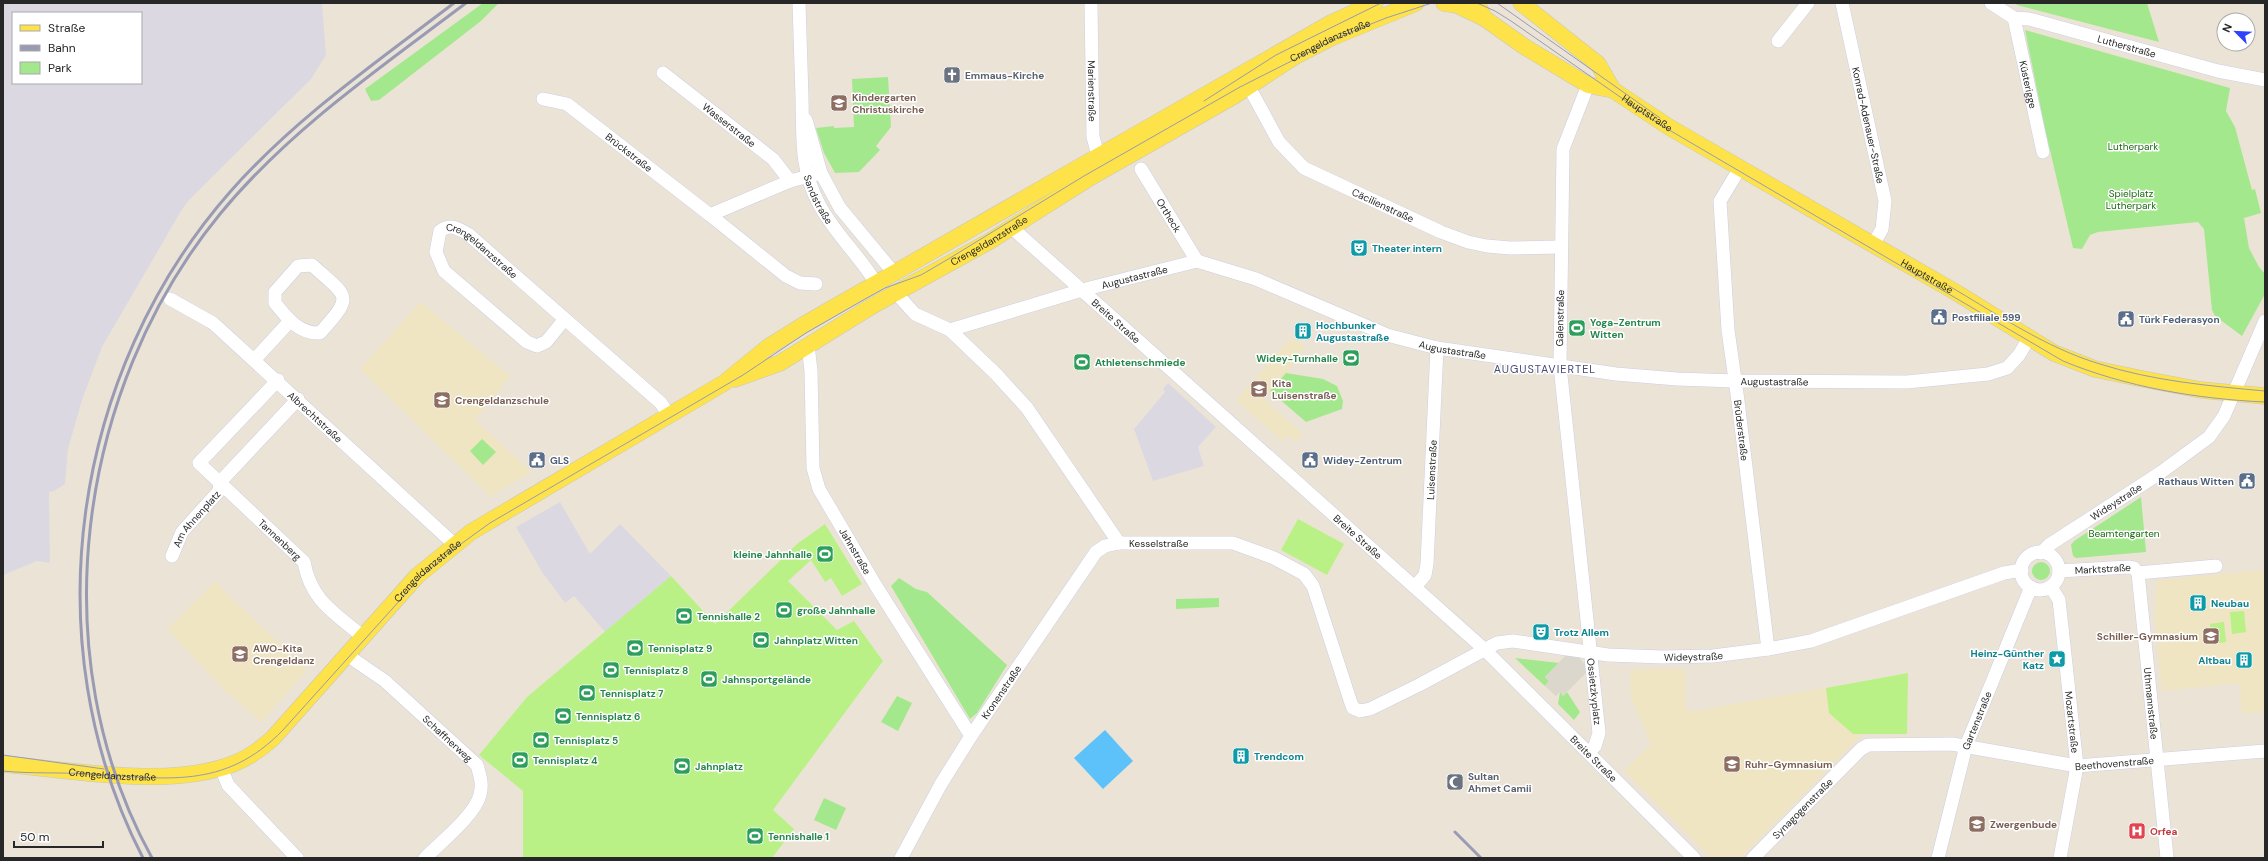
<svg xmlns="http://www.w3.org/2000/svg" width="2268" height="861" font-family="'DM Sans',sans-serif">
<rect width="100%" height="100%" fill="#ebe4d6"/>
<path fill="#dcd8e2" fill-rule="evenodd" d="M 3,3 L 322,3 L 326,55 L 311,79 L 189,200 L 181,211 L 102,347 L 82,400 L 68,449 L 65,484 L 54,491 L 49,492 L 50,563 L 37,561 L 3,575 ZM 13,13 L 141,13 L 141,83 L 13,83 Z
M 1168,383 L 1216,427 L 1198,447 L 1204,466 L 1153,481 L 1134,429 L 1165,392 L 1163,389 Z
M 560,502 L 590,554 L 620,524 L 671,576 L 605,632 L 574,596 L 565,603 L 542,572 L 516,527 Z"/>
<path fill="#efe5c3" d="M 420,302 L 510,376 L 475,420 L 532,472 L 490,496 L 360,369 Z
M 1290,338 L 1306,345 L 1297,360 L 1264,399 L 1303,434 L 1296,442 L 1287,435 L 1282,441 L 1236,400 Z
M 2265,570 L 2265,711 L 2242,714 L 2239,683 L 2162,691 L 2155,622 L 2157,580 Z
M 215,582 L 307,670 L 261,722 L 221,687 L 167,629 Z
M 1685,669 L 1686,711 L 1695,711 L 1908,673 L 1907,734 L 1863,734 L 1740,858 L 1711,858 L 1624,771 L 1651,744 L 1631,698 L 1630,670 Z"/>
<path fill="#a3e88c" d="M 483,3 L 499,3 L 481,21 L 379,100 L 371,101 L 365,89 Z
M 2015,3 L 2147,3 L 2159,42 L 2017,5 Z
M 2025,30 L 2230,88 L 2226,111 L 2235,127 L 2252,190 L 2255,189 L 2261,213 L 2244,218 L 2249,248 L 2259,267 L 2265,274 L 2265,294 L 2242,336 L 2215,316 L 2212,310 L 2204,229 L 2198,222 L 2098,232 L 2090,235 L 2082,249 L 2073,248 L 2045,129 Z
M 888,77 L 891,127 L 876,146 L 880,150 L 859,172 L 835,173 L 824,153 L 816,128 L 834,126 L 834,128 L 854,127 L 852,79 Z
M 1286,373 L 1323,379 L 1337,386 L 1343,401 L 1342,409 L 1306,422 L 1270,391 Z
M 482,439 L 496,452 L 483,465 L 470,451 Z
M 2141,497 L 2146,552 L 2076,558 L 2073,556 L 2071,545 L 2074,541 Z
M2032 571a9 9 0 1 1 18 0a9 9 0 1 1-18 0Z
M 899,578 L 916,589 L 927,592 L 1007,665 L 977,713 L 970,719 L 891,586 Z
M 1219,598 L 1219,607 L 1176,609 L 1176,599 Z
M 1515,658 L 1559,663 L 1545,677 L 1549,681 L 1545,686 Z
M 1560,692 L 1563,696 L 1567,692 L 1580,712 L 1574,720 L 1558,704 Z
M 897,696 L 912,703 L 898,731 L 881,722 Z
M 824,798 L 846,808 L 836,830 L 814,820 Z"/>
<path fill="#baf186" d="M 1298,519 L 1344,544 L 1327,575 L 1281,550 Z
M 825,524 L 862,584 L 842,596 L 831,578 L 825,582 L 811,560 L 788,581 L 837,630 L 854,621 L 883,661 L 773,810 L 794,829 L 772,858 L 523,858 L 523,791 L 479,755 L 527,697 L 671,576 L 715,624 L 797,544 Z
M 2244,611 L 2246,632 L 2232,634 L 2230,612 Z
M 2224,622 L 2226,642 L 2212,644 L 2210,624 Z
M 1908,673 L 1907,734 L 1853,734 L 1829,713 L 1826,688 Z"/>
<path fill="#dbd7cd" d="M 1566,655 L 1578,656 L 1589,670 L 1563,696 L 1560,692 L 1556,696 L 1545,686 L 1549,681 L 1545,677 Z"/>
<path fill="#5dc2f9" d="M 1105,730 L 1133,761 L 1103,789 L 1074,758 Z"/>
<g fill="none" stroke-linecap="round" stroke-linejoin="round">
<defs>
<g id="minor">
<path id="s1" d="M 799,3 C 800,34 801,66 802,97 C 803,136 800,169 819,204 C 834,233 859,255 876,283"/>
<path id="s2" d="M 1091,3 L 1093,137 L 1098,155 L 1095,164"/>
<path id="s3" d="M 1842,3 L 1885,201 L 1882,229 L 1873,245"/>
<path id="s4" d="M 1991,3 L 2014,18 L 2029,19 L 2218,71 L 2265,80"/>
<path id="s5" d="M 2014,18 L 2043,152"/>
<path d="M 1778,41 L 1808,3"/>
<path id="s6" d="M 663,73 L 773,159 L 790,181"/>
<path id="s7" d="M 1588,85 L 1563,149 L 1560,366 L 1599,733 L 1595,746 L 1589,752"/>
<path id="s8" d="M 1249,87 L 1279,142 L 1304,168 L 1441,232 L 1468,242 L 1487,246 L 1510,248 L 1561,247"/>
<path id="s9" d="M 543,99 L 567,104 L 710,215 L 790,181 L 821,173"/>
<path d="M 806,120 L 821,173 L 840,208 L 894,273"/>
<path id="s10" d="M 1740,168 L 1720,201 L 1728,330 L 1738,401 L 1768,649"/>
<path id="s11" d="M 1141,169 L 1197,261"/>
<path d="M 710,215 L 786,276 L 800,283 L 816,284"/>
<path id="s12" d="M 1011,227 L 1484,649 L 1694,858"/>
<path d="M 312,265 C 348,298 355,294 320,333 C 299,334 287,318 275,303 L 275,292 L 298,266 Z"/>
<path d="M 896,293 L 915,314 L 950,330 L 996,374 L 1027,408 L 1119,543"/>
<path id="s13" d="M 170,299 L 213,323 L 454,544"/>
<path id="s14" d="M 564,320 L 546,342 L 537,346 L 527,342 L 444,271 L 436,252 L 440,231 C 451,223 458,229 468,234 L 661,403 L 669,416"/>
<path id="s15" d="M 950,330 L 1082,290 L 1197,261 L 1256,279 L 1387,335 L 1437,348 L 1616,374 L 1677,379 L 1735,381 L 1907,382 L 1988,374 L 2007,368 L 2019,355 L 2029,338"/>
<path id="s16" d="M 808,345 L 811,371 L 813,468 L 819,489 L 876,586 L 971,736"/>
<path d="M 255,359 L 290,321"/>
<path id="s17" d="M 278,380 L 199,463 L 304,562 C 311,601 334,612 363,637"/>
<circle cx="2040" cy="571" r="19"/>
<path id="s18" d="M 2041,553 L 2049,545 L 2160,473 L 2209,437 L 2224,416 L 2265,321"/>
<path id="s19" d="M 172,556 L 182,532 L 219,491 L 220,482 L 298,399"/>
<path id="s20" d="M 2059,571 L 2128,567 L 2134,568 L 2138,573 L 2216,566"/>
<path id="s21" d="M 2138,573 L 2167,858"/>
<path id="s22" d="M 1415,587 L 1425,575 L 1427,564 L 1437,348"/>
<path id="s23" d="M 2051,587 L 2059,600 L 2077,766 L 2060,858"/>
<path id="s24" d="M 347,655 L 385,681 L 477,765 C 480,776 483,784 480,795 C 475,815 440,843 425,858"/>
<path d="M 221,768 L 228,785 L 297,858"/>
<path id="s25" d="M 901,858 L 941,784 L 971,736 L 1096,552 L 1105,546 L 1119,543 L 1233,543 L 1274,558 L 1304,574 L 1313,586 L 1351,703 L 1353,708 L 1360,711 L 1370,709 L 1419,685 L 1497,643 L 1513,641 L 1608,655 L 1662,657 L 1713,656 L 1768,649 L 1811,641 L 2004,573 L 2022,570"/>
<path id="s26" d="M 1753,858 L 1861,749 L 1868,745 L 1952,744 L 2077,766 L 2265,751"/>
<path id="s27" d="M 1938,858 L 1966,746 L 2031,587"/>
</g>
<g id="major">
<path d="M 1444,3 L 1457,5 L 1484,18"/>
<path id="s28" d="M 1477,3 L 1484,18 L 1525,47 L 1588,85 L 1613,90 L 1669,127 L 1957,293 L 2054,353 L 2095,369 L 2143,379 L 2201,390 L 2265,396"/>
<path d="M 1521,3 L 1598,64 L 1613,90"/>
<path id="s29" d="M 735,379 L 780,363 L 872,306 L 990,241 L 1091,177 L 1234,96 L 1294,57 L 1333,37 L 1416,3"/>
<path id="s30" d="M 3,764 C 72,770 167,789 233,764 C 248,758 261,749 273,738 L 417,576 L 471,532 L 724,383 L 768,347 L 805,324 L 1331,23 L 1375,3"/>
</g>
</defs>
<use href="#minor" stroke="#cbcee2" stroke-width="14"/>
<use href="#major" stroke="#c7c7c7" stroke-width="17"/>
<use href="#minor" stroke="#fff" stroke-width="13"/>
<use href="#major" stroke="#fde349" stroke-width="16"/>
<path stroke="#999ab3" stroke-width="1" d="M 1477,3 L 1495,11 L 1511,21 L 1659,124 L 2063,361 C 2126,387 2197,399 2265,402
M 1497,3 L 1660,118
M 1204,101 L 1276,55 L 1381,3
M 1949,286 C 1997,314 2046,348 2100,364 C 2153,381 2210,386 2265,391
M 3,755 L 104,769
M 3,771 C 31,774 60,772 88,774 C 165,778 224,791 283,730 L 420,578 L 447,554 L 490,523 L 743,375 L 806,333 L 865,299 L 885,288 L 921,275 L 945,261 L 1084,176 L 1240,87 L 1341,36 L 1386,18 L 1432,3"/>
<path stroke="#999ab3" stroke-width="3" d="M 1455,832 L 1481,858
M 143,858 C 32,643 72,372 230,192 C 295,118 377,62 454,3
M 152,858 C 41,657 76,390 220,214 C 289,130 380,68 466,3"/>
</g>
<defs>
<symbol id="church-square" viewBox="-11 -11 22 22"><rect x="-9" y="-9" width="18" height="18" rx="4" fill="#6b7280" stroke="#fff"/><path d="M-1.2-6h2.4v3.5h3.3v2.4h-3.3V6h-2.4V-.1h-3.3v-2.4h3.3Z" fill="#fff"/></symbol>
<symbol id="school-square" viewBox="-11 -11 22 22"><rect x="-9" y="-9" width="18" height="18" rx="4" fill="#8d6e63" stroke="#fff"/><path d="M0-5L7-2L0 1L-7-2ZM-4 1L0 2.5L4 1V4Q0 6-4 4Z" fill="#fff"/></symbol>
<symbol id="theatre-square" viewBox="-11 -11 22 22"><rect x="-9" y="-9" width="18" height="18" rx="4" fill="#0f9aa8" stroke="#fff"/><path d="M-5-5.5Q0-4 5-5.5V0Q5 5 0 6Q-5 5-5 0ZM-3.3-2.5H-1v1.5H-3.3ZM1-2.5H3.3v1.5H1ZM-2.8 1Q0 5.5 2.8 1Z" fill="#fff"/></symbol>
<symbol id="civic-square" viewBox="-11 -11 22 22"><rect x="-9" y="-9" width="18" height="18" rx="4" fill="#5c6f8a" stroke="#fff"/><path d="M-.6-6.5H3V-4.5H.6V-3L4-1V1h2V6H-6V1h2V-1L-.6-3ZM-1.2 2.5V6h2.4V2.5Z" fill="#fff"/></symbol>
<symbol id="stadium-square" viewBox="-11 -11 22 22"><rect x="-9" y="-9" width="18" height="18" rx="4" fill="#2e9e5b" stroke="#fff"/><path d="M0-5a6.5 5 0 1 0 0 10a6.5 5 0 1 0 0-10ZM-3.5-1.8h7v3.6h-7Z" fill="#fff"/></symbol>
<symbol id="building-square" viewBox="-11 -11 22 22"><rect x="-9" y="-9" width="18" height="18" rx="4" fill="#0f9aa8" stroke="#fff"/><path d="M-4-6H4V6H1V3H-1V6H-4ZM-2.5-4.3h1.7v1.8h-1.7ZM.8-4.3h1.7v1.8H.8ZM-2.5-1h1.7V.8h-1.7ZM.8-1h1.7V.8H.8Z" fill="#fff"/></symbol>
<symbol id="sight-square" viewBox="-11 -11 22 22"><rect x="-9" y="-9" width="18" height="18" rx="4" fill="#0f9aa8" stroke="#fff"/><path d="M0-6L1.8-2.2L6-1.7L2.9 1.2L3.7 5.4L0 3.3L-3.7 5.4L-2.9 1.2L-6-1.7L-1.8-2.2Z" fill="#fff"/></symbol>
<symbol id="mosque-square" viewBox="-11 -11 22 22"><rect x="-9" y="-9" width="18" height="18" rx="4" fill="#6b7280" stroke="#fff"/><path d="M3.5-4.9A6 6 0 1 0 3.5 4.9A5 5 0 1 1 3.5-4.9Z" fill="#fff"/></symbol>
<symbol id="hospital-square" viewBox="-11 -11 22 22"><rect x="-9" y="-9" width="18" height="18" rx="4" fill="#e0444e" stroke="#fff"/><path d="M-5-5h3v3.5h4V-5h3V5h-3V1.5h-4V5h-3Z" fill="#fff"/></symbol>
</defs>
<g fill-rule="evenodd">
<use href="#church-square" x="942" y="65" width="20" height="20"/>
<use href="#school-square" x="829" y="93" width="20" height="20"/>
<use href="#theatre-square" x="1349" y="238" width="20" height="20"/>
<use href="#civic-square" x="1929" y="307" width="20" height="20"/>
<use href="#civic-square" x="2116" y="309" width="20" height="20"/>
<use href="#stadium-square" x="1567" y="318" width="20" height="20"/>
<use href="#building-square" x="1293" y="321" width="20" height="20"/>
<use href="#stadium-square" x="1341" y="348" width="20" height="20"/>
<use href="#stadium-square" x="1072" y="352" width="20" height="20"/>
<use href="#school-square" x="1249" y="379" width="20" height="20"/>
<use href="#school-square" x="432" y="390" width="20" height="20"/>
<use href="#civic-square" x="527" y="450" width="20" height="20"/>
<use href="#civic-square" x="1300" y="450" width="20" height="20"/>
<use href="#civic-square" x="2237" y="471" width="20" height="20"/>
<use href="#stadium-square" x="815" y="544" width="20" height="20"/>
<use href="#building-square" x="2188" y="593" width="20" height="20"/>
<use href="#stadium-square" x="774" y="600" width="20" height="20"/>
<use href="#stadium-square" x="674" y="606" width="20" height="20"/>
<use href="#theatre-square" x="1531" y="622" width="20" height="20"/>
<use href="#school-square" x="2201" y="626" width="20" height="20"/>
<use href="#stadium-square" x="751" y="630" width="20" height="20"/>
<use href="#stadium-square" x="625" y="638" width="20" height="20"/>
<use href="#school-square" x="230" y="644" width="20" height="20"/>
<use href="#sight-square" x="2047" y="649" width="20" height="20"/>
<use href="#building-square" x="2234" y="650" width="20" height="20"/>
<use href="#stadium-square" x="601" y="660" width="20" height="20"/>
<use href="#stadium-square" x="699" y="669" width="20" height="20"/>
<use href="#stadium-square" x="577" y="683" width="20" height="20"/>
<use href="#stadium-square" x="553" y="706" width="20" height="20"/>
<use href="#stadium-square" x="531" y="730" width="20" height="20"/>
<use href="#building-square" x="1231" y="746" width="20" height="20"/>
<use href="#stadium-square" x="510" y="750" width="20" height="20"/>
<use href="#school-square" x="1722" y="754" width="20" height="20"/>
<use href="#stadium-square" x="672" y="756" width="20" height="20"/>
<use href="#mosque-square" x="1445" y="772" width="20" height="20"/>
<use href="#school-square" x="1967" y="814" width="20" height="20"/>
<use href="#hospital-square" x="2127" y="821" width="20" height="20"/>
<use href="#stadium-square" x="745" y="826" width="20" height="20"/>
</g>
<g text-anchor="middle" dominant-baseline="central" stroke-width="3" stroke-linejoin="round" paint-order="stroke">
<g font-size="10" fill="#272727" stroke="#fff">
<text stroke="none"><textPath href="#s29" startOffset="686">Crengeldanzstraße</textPath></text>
<text stroke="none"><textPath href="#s4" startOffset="144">Lutherstraße</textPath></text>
<text stroke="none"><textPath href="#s5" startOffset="68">Küsterigge</textPath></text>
<text stroke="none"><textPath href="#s2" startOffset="88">Marienstraße</textPath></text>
<text stroke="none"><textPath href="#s28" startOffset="207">Hauptstraße</textPath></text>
<text stroke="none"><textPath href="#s6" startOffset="84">Wasserstraße</textPath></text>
<text stroke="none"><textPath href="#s3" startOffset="125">Konrad-Adenauer-Straße</textPath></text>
<text stroke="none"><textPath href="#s9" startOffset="103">Brückstraße</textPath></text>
<text stroke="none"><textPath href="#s1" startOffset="199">Sandstraße</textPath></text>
<text stroke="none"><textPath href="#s8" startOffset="186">Cäcilienstraße</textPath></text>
<text stroke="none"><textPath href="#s11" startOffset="54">Ortheck</textPath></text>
<text stroke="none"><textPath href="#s29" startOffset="290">Crengeldanzstraße</textPath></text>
<text stroke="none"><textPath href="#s14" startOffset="251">Crengeldanzstraße</textPath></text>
<text stroke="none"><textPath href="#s28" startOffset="531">Hauptstraße</textPath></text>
<text stroke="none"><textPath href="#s15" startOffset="192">Augustastraße</textPath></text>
<text transform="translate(1560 318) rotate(-89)">Galenstraße</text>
<text stroke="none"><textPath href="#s12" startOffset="141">Breite Straße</textPath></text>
<text stroke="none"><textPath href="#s15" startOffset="528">Augustastraße</textPath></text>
<text stroke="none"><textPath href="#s15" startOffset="852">Augustastraße</textPath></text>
<text stroke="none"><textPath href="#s13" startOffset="188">Albrechtstraße</textPath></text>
<text stroke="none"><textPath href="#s10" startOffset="269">Brüderstraße</textPath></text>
<text stroke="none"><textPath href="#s22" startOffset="121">Luisenstraße</textPath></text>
<text stroke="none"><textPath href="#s18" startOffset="91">Wideystraße</textPath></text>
<text stroke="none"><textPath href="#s19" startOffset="45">Am Ahnenplatz</textPath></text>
<text stroke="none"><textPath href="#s12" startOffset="465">Breite Straße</textPath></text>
<text stroke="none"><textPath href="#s17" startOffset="226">Tannenberg</textPath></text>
<text stroke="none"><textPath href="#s25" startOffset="428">Kesselstraße</textPath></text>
<text stroke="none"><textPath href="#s16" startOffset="217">Jahnstraße</textPath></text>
<text stroke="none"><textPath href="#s20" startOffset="44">Marktstraße</textPath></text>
<text stroke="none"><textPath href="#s30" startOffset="508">Crengeldanzstraße</textPath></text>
<text stroke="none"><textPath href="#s25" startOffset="1082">Wideystraße</textPath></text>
<text stroke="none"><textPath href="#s7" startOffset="613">Ossietzkyplatz</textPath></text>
<text stroke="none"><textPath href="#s25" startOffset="194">Kronenstraße</textPath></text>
<text stroke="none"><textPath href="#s21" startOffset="131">Uthmannstraße</textPath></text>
<text stroke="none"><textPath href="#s27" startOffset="143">Gartenstraße</textPath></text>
<text stroke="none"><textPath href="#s23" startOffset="138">Mozartstraße</textPath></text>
<text stroke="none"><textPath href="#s24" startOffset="131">Schaffnerweg</textPath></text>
<text stroke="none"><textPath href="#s12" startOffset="789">Breite Straße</textPath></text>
<text stroke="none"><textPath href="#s26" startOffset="410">Beethovenstraße</textPath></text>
<text stroke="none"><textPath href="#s30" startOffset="110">Crengeldanzstraße</textPath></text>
<text stroke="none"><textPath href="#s26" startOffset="70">Synagogenstraße</textPath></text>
</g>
<g font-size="10" font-weight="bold" fill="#5b616d" stroke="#fff" text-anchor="start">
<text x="965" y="75">Emmaus-Kirche</text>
<text x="1468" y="776">Sultan<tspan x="1468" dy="12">Ahmet Camii</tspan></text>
</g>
<g font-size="10" font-weight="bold" fill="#785e54" stroke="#fff" text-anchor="start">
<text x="852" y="97">Kindergarten<tspan x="852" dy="12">Christuskirche</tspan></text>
<text x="1272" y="383">Kita<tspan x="1272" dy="12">Luisenstraße</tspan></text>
<text x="455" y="400">Crengeldanzschule</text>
<text x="2198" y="636" text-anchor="end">Schiller-Gymnasium</text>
<text x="253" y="648">AWO-Kita<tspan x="253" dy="12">Crengeldanz</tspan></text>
<text x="1745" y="764">Ruhr-Gymnasium</text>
<text x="1990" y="824">Zwergenbude</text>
</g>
<g font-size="10" fill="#1c6812" stroke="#fff">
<text x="2133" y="146">Lutherpark</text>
<text x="2131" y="193">Spielplatz<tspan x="2131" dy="12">Lutherpark</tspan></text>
<text x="2124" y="533">Beamtengarten</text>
</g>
<g font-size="10" font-weight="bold" fill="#0d838f" stroke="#fff" text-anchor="start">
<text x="1372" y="248">Theater intern</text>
<text x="1316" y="325">Hochbunker<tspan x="1316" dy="12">Augustastraße</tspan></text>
<text x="2211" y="603">Neubau</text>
<text x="1554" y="632">Trotz Allem</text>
<text x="2044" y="653" text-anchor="end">Heinz-Günther<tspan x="2044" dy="12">Katz</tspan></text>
<text x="2231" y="660" text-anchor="end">Altbau</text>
<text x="1254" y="756">Trendcom</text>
</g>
<g font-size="10" font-weight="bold" fill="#4e5e75" stroke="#fff" text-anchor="start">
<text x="1952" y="317">Postfiliale 599</text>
<text x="2139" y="319">Türk Federasyon</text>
<text x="550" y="460">GLS</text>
<text x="1323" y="460">Widey-Zentrum</text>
<text x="2234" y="481" text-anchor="end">Rathaus Witten</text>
</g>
<g font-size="10" font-weight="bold" fill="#27864d" stroke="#fff" text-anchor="start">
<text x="1590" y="322">Yoga-Zentrum<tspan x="1590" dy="12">Witten</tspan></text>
<text x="1338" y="358" text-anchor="end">Widey-Turnhalle</text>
<text x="1095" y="362">Athletenschmiede</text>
<text x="812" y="554" text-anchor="end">kleine Jahnhalle</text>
<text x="797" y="610">große Jahnhalle</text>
<text x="697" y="616">Tennishalle 2</text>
<text x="774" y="640">Jahnplatz Witten</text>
<text x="648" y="648">Tennisplatz 9</text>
<text x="624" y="670">Tennisplatz 8</text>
<text x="722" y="679">Jahnsportgelände</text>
<text x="600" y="693">Tennisplatz 7</text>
<text x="576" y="716">Tennisplatz 6</text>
<text x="554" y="740">Tennisplatz 5</text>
<text x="533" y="760">Tennisplatz 4</text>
<text x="695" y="766">Jahnplatz</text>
<text x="768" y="836">Tennishalle 1</text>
</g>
<g font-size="10" font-weight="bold" fill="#be3a42" stroke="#fff" text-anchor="start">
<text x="2150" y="831">Orfea</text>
</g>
<g font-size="11" letter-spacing="1" fill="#44497a" stroke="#fff">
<text x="1545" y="369">AUGUSTAVIERTEL</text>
</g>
</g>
<rect width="2268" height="861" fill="none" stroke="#272727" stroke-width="8"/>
<rect x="12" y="12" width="130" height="72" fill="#ffffff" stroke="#a9a9a9"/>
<rect x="20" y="25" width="20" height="6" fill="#fde349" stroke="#a9a9a9"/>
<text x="48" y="32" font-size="12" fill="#272727">Straße</text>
<rect x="20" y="45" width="20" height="6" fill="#999ab3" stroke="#a9a9a9"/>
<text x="48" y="52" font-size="12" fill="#272727">Bahn</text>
<rect x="20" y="62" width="20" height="12" fill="#a3e88c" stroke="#a9a9a9"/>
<text x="48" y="72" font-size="12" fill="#272727">Park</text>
<g transform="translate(2236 32) rotate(294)"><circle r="19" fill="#ffffff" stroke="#a9a9a9"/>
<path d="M0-3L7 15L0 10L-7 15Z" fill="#2f43ff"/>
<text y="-6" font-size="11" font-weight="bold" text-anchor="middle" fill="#272727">N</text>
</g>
<path d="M14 841v6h89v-6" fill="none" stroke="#272727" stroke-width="2"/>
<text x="20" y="841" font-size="12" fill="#272727" stroke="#ffffff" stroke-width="3" paint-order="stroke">50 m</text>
</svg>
